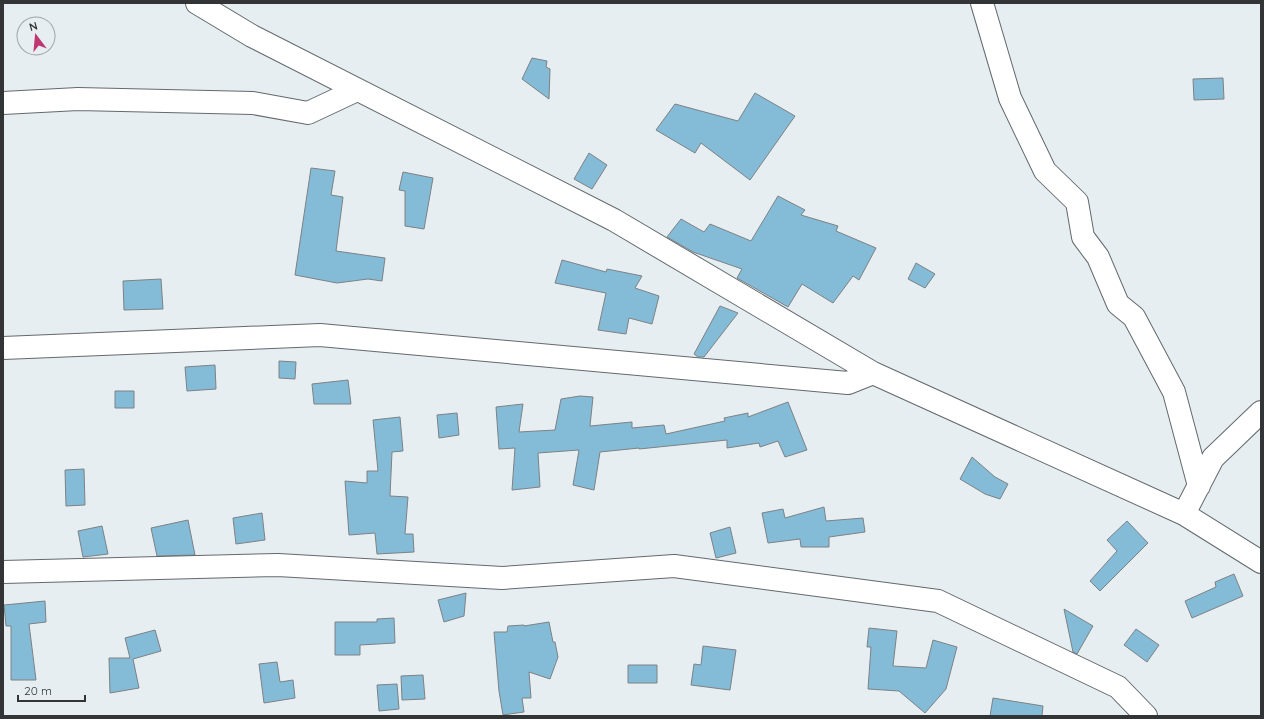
<svg xmlns="http://www.w3.org/2000/svg" width="1264" height="719" font-family="Quicksand,sans-serif">
<rect width="100%" height="100%" fill="#e7eef1"/>
<path fill="#84bbd6" stroke="#7c8285" d="M 532,58 L 547,61 L 546,67 L 550,69 L 549,99 L 522,79 Z
M 1223,78 L 1224,99 L 1194,100 L 1193,79 Z
M 755,93 L 795,116 L 750,180 L 701,143 L 695,153 L 656,130 L 675,104 L 738,121 Z
M 589,153 L 607,165 L 592,189 L 574,179 Z
M 311,168 L 335,171 L 331,195 L 343,197 L 336,251 L 385,258 L 382,281 L 368,279 L 337,283 L 295,275 Z
M 403,172 L 433,178 L 424,229 L 405,226 L 405,191 L 399,190 Z
M 778,196 L 805,210 L 801,215 L 838,226 L 836,231 L 876,248 L 859,280 L 853,276 L 833,303 L 802,284 L 788,307 L 737,278 L 742,269 L 693,252 L 667,237 L 681,219 L 704,232 L 710,224 L 751,241 Z
M 562,260 L 606,272 L 607,269 L 642,276 L 635,288 L 659,296 L 652,324 L 629,318 L 626,334 L 598,330 L 606,293 L 555,283 Z
M 916,263 L 935,274 L 925,288 L 908,279 Z
M 161,279 L 163,309 L 124,310 L 123,281 Z
M 720,306 L 738,313 L 704,357 L 698,357 L 694,354 Z
M 279,361 L 296,362 L 295,379 L 279,378 Z
M 215,365 L 216,389 L 187,391 L 185,367 Z
M 348,380 L 351,404 L 314,404 L 312,384 Z
M 115,391 L 134,391 L 134,408 L 115,408 Z
M 580,396 L 593,397 L 590,426 L 632,422 L 632,428 L 664,425 L 666,434 L 725,421 L 724,418 L 748,413 L 748,417 L 788,402 L 807,450 L 785,457 L 778,441 L 760,447 L 759,443 L 727,448 L 727,440 L 639,449 L 639,448 L 600,452 L 594,490 L 573,485 L 579,450 L 538,453 L 540,487 L 512,490 L 515,448 L 499,449 L 496,407 L 523,404 L 519,432 L 555,430 L 561,399 Z
M 457,413 L 459,435 L 439,438 L 437,415 Z
M 400,417 L 403,451 L 392,452 L 390,496 L 408,497 L 405,534 L 413,534 L 414,552 L 377,554 L 375,533 L 349,535 L 345,481 L 367,483 L 367,471 L 378,471 L 373,420 Z
M 972,457 L 995,477 L 1008,484 L 1000,499 L 985,494 L 960,479 Z
M 84,469 L 85,505 L 66,506 L 65,470 Z
M 824,507 L 826,521 L 863,518 L 865,532 L 829,537 L 829,547 L 801,547 L 800,539 L 768,543 L 762,513 L 783,509 L 785,518 Z
M 262,513 L 265,540 L 236,544 L 233,518 Z
M 188,520 L 195,555 L 157,556 L 151,528 Z
M 1127,521 L 1148,543 L 1100,591 L 1090,581 L 1117,551 L 1107,540 Z
M 102,526 L 108,554 L 83,557 L 78,531 Z
M 730,527 L 736,553 L 716,558 L 710,533 Z
M 1234,574 L 1243,596 L 1192,618 L 1185,601 L 1216,587 L 1215,582 Z
M 466,593 L 464,616 L 444,622 L 438,600 Z
M 45,601 L 46,622 L 29,624 L 36,680 L 11,680 L 11,626 L 6,626 L 4,605 Z
M 1064,609 L 1093,626 L 1077,654 L 1073,652 Z
M 394,618 L 395,643 L 360,645 L 360,655 L 335,655 L 335,622 L 377,622 L 377,619 Z
M 549,622 L 553,642 L 555,642 L 558,657 L 550,679 L 529,672 L 531,698 L 522,698 L 524,712 L 503,715 L 499,691 L 494,632 L 507,632 L 508,626 L 524,625 L 524,626 Z
M 869,628 L 897,631 L 893,666 L 926,668 L 933,640 L 957,647 L 946,689 L 925,713 L 899,691 L 868,689 L 871,647 L 867,647 Z
M 1136,629 L 1159,645 L 1147,662 L 1124,645 Z
M 155,630 L 161,651 L 133,659 L 139,688 L 110,693 L 109,658 L 130,658 L 125,638 Z
M 703,646 L 736,650 L 730,690 L 691,685 L 694,664 L 701,665 Z
M 277,662 L 280,682 L 293,680 L 295,698 L 264,703 L 259,664 Z
M 628,665 L 657,665 L 657,683 L 628,683 Z
M 423,675 L 425,699 L 402,700 L 401,676 Z
M 397,684 L 399,709 L 379,711 L 377,685 Z
M 993,698 L 1043,706 L 1042,716 L 990,716 Z"/>
<g fill="none" stroke-linecap="round" stroke-linejoin="round">
<defs>
<path id="minor" d="M 197,3 L 252,36 L 614,220 L 873,373 L 1184,514 L 1261,562
M 982,3 L 1010,98 L 1045,171 L 1077,202 L 1083,237 L 1098,257 L 1118,304 L 1134,317 L 1174,392 L 1199,486
M 3,103 L 78,99 L 253,103 L 308,113 L 357,90
M 3,348 L 320,335 L 848,383 L 873,373
M 1184,514 L 1213,458 L 1261,412
M 3,572 L 278,565 L 502,578 L 674,566 L 938,601 L 1118,687 L 1146,716"/>
</defs>
<use href="#minor" stroke="#63696c" stroke-width="24"/>
<use href="#minor" stroke="#fff" stroke-width="22"/>
</g>
<rect width="1264" height="719" fill="none" stroke="#323436" stroke-width="8"/>
<g transform="translate(36 36) rotate(344)"><circle r="19" fill="#e7eef1" stroke="#9fa4a6"/>
<path d="M0-3L7 15L0 10L-7 15Z" fill="#bf3672"/>
<text y="-6" font-size="11" font-weight="bold" text-anchor="middle" fill="#323436">N</text>
</g>
<path d="M18 695v6h67v-6" fill="none" stroke="#323436" stroke-width="2"/>
<text x="24" y="695" font-size="12" fill="#323436" stroke="#e7eef1" stroke-width="3" paint-order="stroke">20 m</text>
</svg>
